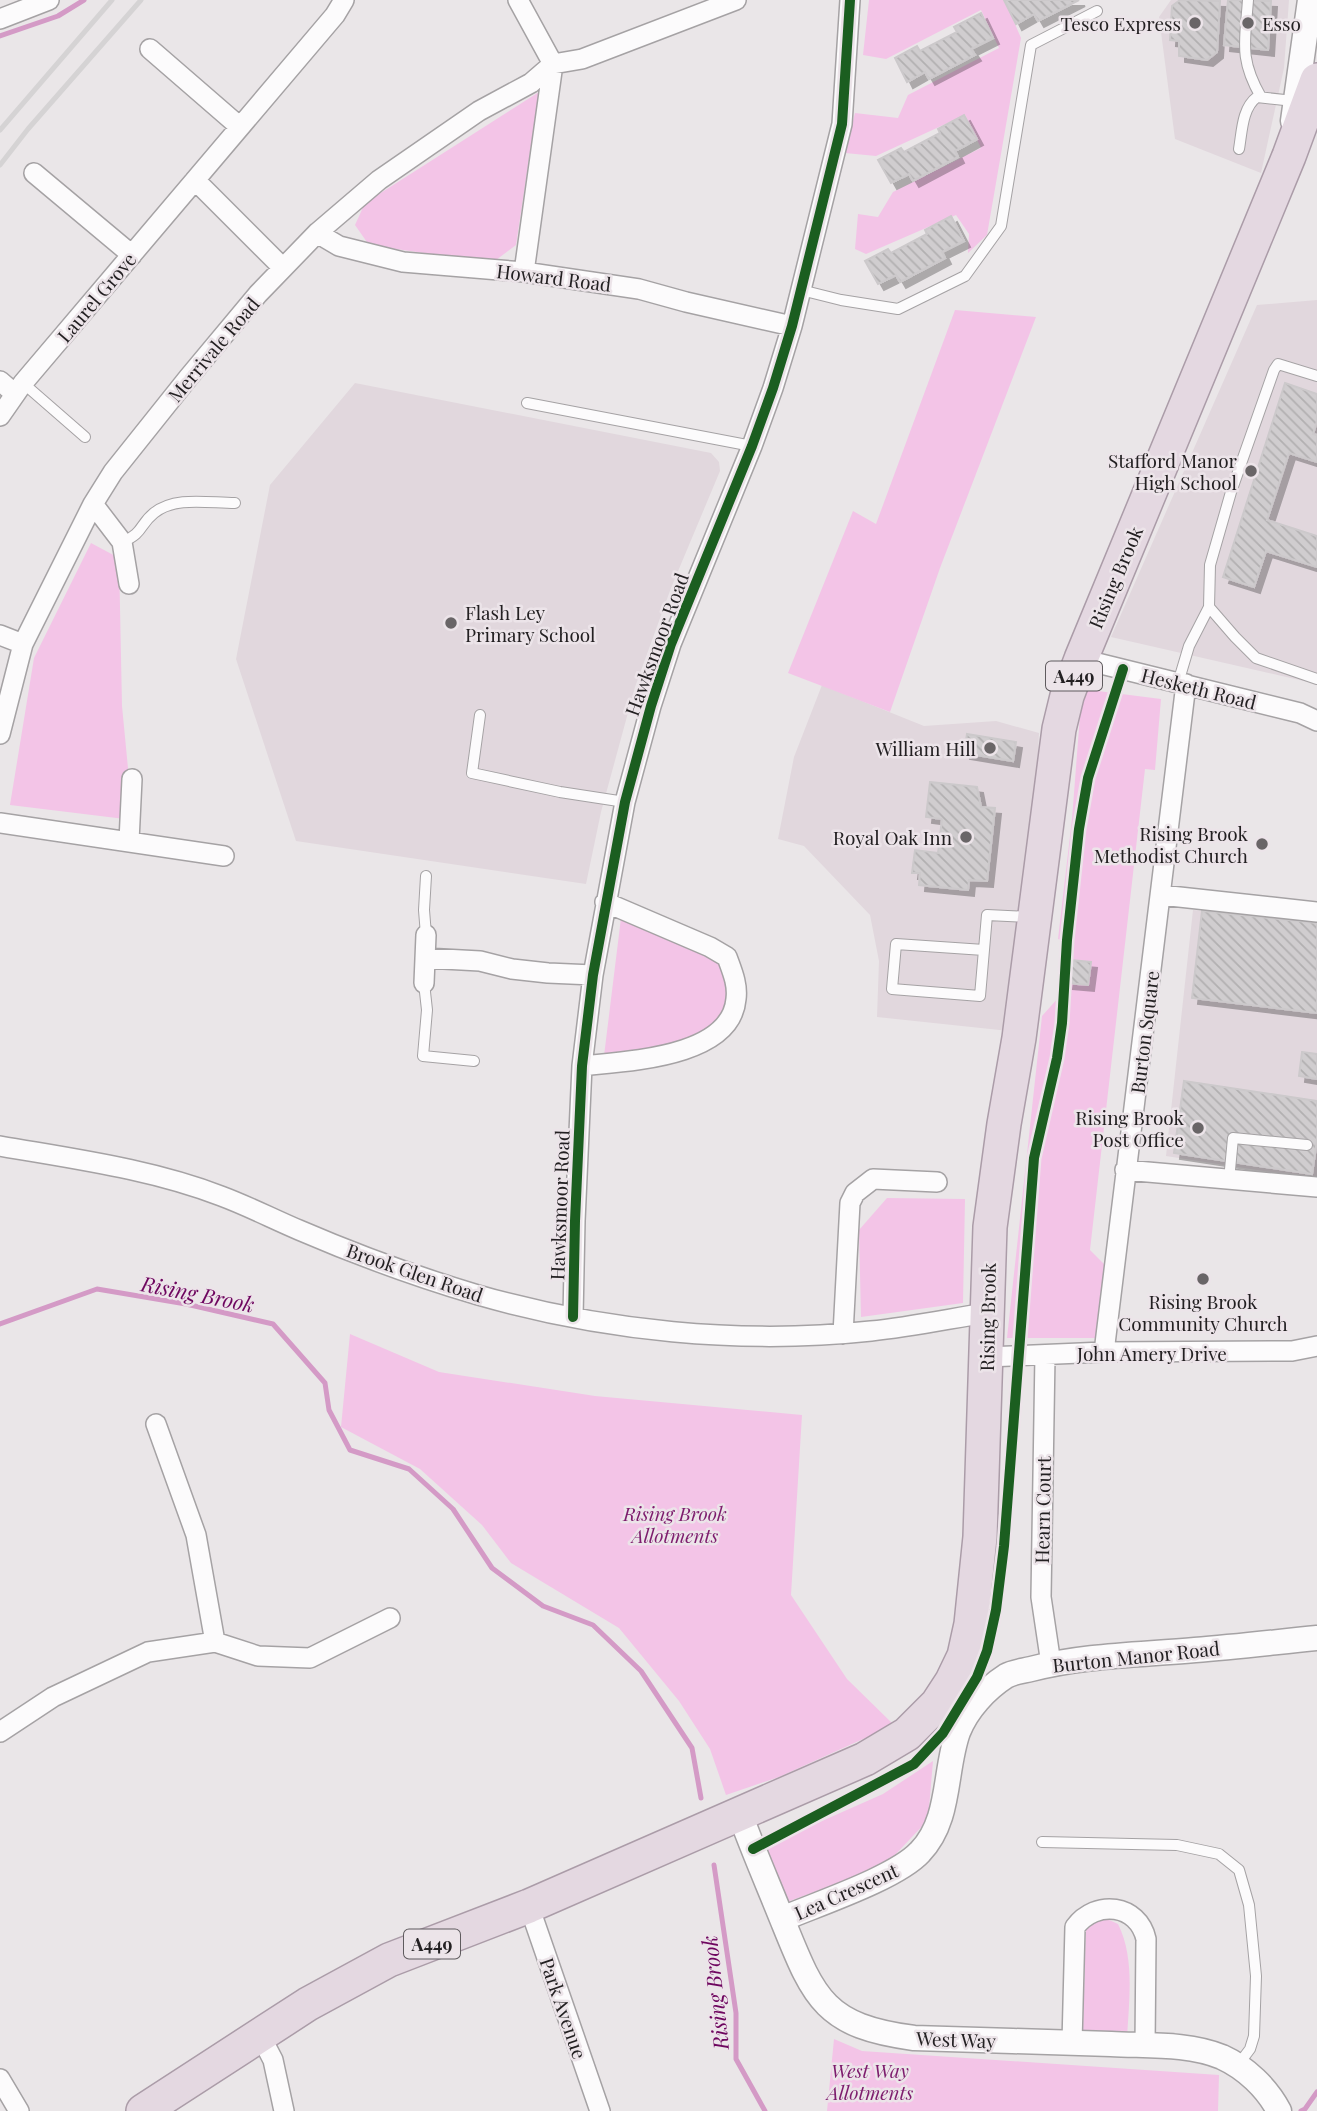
<svg xmlns="http://www.w3.org/2000/svg" width="1317" height="2111" font-family="'Playfair Display',serif">
<defs>
<pattern id="building-back-hatch" width="6" height="6" patternUnits="userSpaceOnUse" patternTransform="scale(1.75)"><rect width="6" height="6" fill="#d0cdcf"/><path d="M-1 5l2 2M0 0l6 6M5-1l2 2" fill="none" stroke="#b2b0b1"/></pattern>
<filter id="shadow"><feDropShadow dx="6" dy="6" stdDeviation="0" flood-color="#0004"/></filter>
</defs>
<rect width="100%" height="100%" fill="#eae6e8"/>
<path fill="#e1d7dd" d="M 1171,0 L 1289,0 L 1284,68 L 1261,173 L 1175,139 L 1159,17 Z
M 1317,300 L 1317,684 L 1111,637 L 1257,305 Z
M 355,383 L 711,453 L 719,462 L 720,471 L 671,588 L 635,687 L 601,812 L 586,884 L 296,841 L 236,659 L 270,485 Z
M 822,685 L 924,726 L 996,721 L 1039,733 L 1035,807 L 1009,1031 L 877,1017 L 879,961 L 870,915 L 804,846 L 778,839 L 794,757 Z
M 1193,910 L 1317,924 L 1317,1179 L 1166,1156 Z"/>
<path fill="#f3c4e7" d="M 869,0 L 1006,0 L 1005,1 L 1021,38 L 987,235 L 968,253 L 969,234 L 956,215 L 866,254 L 855,249 L 858,214 L 878,217 L 893,192 L 981,148 L 965,115 L 876,156 L 845,153 L 855,113 L 898,118 L 908,95 L 999,48 L 981,10 L 886,59 L 863,55 Z
M 539,92 L 516,245 L 492,263 L 369,245 L 355,225 L 365,203 Z
M 955,310 L 1036,317 L 940,568 L 890,712 L 788,673 L 853,511 L 876,524 Z
M 91,543 L 119,558 L 122,706 L 133,820 L 10,805 L 34,658 Z
M 1082,689 L 1161,699 L 1155,770 L 1145,769 L 1090,1250 L 1105,1265 L 1100,1331 L 1095,1338 L 1007,1338 L 1042,1016 L 1059,997 L 1073,944 L 1058,939 L 1072,819 Z
M 621,918 L 703,949 L 727,971 L 732,999 L 720,1025 L 688,1044 L 604,1056 Z
M 887,1198 L 965,1199 L 963,1303 L 861,1317 L 859,1230 Z
M 350,1334 L 439,1372 L 595,1396 L 802,1415 L 791,1595 L 847,1679 L 894,1725 L 779,1777 L 726,1795 L 710,1749 L 679,1701 L 619,1628 L 511,1563 L 482,1525 L 420,1469 L 341,1427 Z
M 933,1761 L 928,1820 L 894,1856 L 864,1874 L 784,1903 L 761,1848 L 883,1794 Z
M 1107,1919 L 1118,1924 C 1135,1958 1129,2000 1127,2038 L 1083,2033 L 1086,1924 Z
M 834,2039 L 862,2051 L 1219,2075 L 1218,2111 L 827,2111 Z"/>
<g fill="none" stroke-linecap="round" stroke-linejoin="round">
<path stroke="#d49ac6" stroke-width="5" d="M 0,36 L 58,16 L 84,0
M 0,1324 L 97,1289 L 186,1304 L 273,1324 L 325,1383 L 329,1410 L 350,1450 L 409,1469 L 453,1509 L 492,1568 L 543,1606 L 593,1625 L 641,1671 L 692,1748 L 701,1798
M 714,1865 L 736,2013 L 736,2059 L 765,2111
M 1301,2111 L 1305,2109 L 1317,2092"/>
</g>
<path fill="url(#building-back-hatch)" stroke="#ccc9cb" stroke-width="2" filter="url(#shadow)" d="M 1004,0 L 1079,0 L 1038,21 L 1034,14 L 1016,24 Z
M 1180,0 L 1220,1 L 1217,52 L 1207,60 L 1179,56 L 1179,41 L 1170,40 L 1172,6 Z
M 1228,0 L 1271,1 L 1268,50 L 1224,45 Z
M 981,13 L 993,38 L 971,49 L 975,55 L 929,79 L 925,72 L 907,82 L 895,58 L 917,46 L 920,51 L 957,32 L 954,27 Z
M 964,115 L 977,139 L 955,151 L 958,157 L 913,181 L 909,174 L 891,183 L 878,160 L 901,148 L 904,152 L 940,133 L 938,129 Z
M 951,216 L 964,241 L 942,252 L 945,258 L 900,282 L 896,275 L 878,284 L 865,261 L 888,249 L 891,253 L 927,234 L 925,230 Z
M 1285,383 L 1317,394 L 1317,421 L 1313,434 L 1317,435 L 1317,462 L 1289,453 L 1267,520 L 1317,536 L 1317,567 L 1266,551 L 1254,587 L 1223,577 Z
M 967,734 L 1016,742 L 1013,761 L 964,753 Z
M 930,782 L 977,787 L 981,807 L 995,808 L 987,881 L 969,880 L 968,890 L 919,885 L 920,873 L 912,873 L 915,850 L 938,853 L 942,819 L 926,817 Z
M 1202,911 L 1317,923 L 1317,1013 L 1192,998 Z
M 1070,960 L 1091,962 L 1088,985 L 1067,983 Z
M 1302,1052 L 1317,1054 L 1317,1079 L 1299,1076 Z
M 1184,1081 L 1317,1101 L 1317,1140 L 1312,1174 L 1174,1153 Z"/>
<g fill="none" stroke-linecap="round" stroke-linejoin="round">
<defs>
<path id="service" d="M 1248,0 C 1245,42 1239,59 1261,97
M 1239,149 C 1242,132 1242,108 1257,97 L 1294,101
M 801,290 L 841,300 L 898,309 L 965,276 L 1001,226 L 1031,45 L 1097,11
M 23,383 L 85,437
M 527,403 L 752,446
M 122,542 C 144,533 139,525 154,513 C 175,496 208,503 235,503
M 1209,607 L 1235,637 L 1256,658 L 1317,679
M 1178,683 L 1189,646 L 1209,607 L 1210,565 L 1231,492 L 1274,370 L 1278,364 L 1317,376
M 480,715 L 472,773 L 560,792 L 625,802
M 426,876 L 424,910 L 426,935
M 984,950 L 896,944 L 892,989 L 980,996 L 987,915 L 1031,917
M 424,983 L 427,1010 L 423,1056 L 474,1061
M 1229,1180 L 1233,1138 L 1307,1145
M 1042,1842 L 1177,1845 L 1219,1854 L 1239,1870 L 1249,1905 L 1256,1976 L 1254,2036 L 1250,2049 L 1238,2065"/>
<path id="minor" d="M 518,0 L 553,64 L 524,272
M 0,19 L 49,0
M 150,49 L 240,127
M 34,173 L 132,255
M 195,180 L 283,268
M 317,233 L 339,246 L 403,262 L 524,272 L 639,289 L 686,302 L 792,326
M 0,381 L 15,394
M 0,416 L 23,383 L 335,15 L 344,0
M 93,504 L 122,542 L 129,584
M 0,635 L 23,644
M 1081,659 L 1300,713 L 1317,721
M 0,734 L 23,644 L 93,504 L 113,472 L 188,378 L 258,294 L 317,233 L 379,180 L 479,111 L 531,83 L 553,64 L 582,59 L 736,0
M 0,823 L 224,856
M 129,841 L 132,779
M 1161,895 L 1317,912
M 425,958 L 480,961 L 512,969 L 548,973 L 593,975
M 424,983 L 426,935
M 582,1066 C 626,1061 731,1058 736,999 C 738,984 732,971 727,957 L 710,947 L 605,902
M 0,1146 C 74,1159 151,1169 221,1196 C 248,1206 273,1219 299,1230 C 357,1255 417,1277 478,1295 C 603,1331 741,1345 871,1331 C 910,1327 948,1319 986,1313
M 1125,1170 L 1317,1187
M 573,1317 L 575,1221 L 582,1066 L 593,975 L 625,802 L 651,706 L 671,644 L 752,446 L 773,388 L 792,326 L 842,124 L 850,0
M 843,1334 L 850,1203 L 855,1193 L 873,1179 L 937,1182
M 1104,1352 L 1186,684
M 1045,1355 L 1041,1597 L 1051,1664
M 986,1357 L 1104,1352 L 1292,1351 L 1317,1346
M 156,1424 L 196,1535 L 215,1642
M 0,1732 L 53,1697 L 148,1652 L 215,1642 L 258,1656 L 310,1658 L 390,1618
M 529,1906 L 600,2111
M 260,2035 L 273,2060 L 284,2111
M 1072,2043 L 1075,1927 C 1096,1899 1138,1904 1146,1939 L 1145,2046
M 0,2079 L 19,2111"/>
<path id="tertiary" d="M 1293,121 L 1310,0
M 740,1814 C 753,1850 768,1884 782,1919 C 814,1998 823,2026 914,2038 C 980,2040 1045,2042 1111,2044 C 1147,2046 1188,2043 1222,2057 C 1246,2068 1267,2088 1279,2111
M 782,1919 C 817,1904 896,1878 920,1852 C 951,1820 944,1771 958,1732 C 967,1709 986,1689 1006,1676 C 1013,1672 1023,1671 1031,1669 C 1085,1655 1140,1655 1195,1650 C 1236,1647 1276,1642 1317,1638"/>
<path id="trunk" d="M 143,2111 L 308,2004 L 389,1960 L 529,1906 L 865,1759 L 907,1734 L 937,1704 L 952,1681 L 964,1656 L 971,1624 L 980,1537 L 990,1227 L 1004,1124 L 1019,1038 L 1059,729 L 1067,696 L 1081,659 L 1289,156 L 1317,80"/>
</defs>
<use href="#service" stroke="#a5a2a4" stroke-width="12"/>
<use href="#minor" stroke="#a5a2a4" stroke-width="22"/>
<use href="#tertiary" stroke="#a5a2a4" stroke-width="27"/>
<use href="#trunk" stroke="#ab9ca8" stroke-width="36"/>
<use href="#service" stroke="#fcfbfc" stroke-width="10"/>
<use href="#minor" stroke="#fcfbfc" stroke-width="19"/>
<use href="#tertiary" stroke="#fcfbfc" stroke-width="24"/>
<use href="#trunk" stroke="#e4d8e1" stroke-width="33"/>
<path stroke="#d5d3d4" stroke-width="5" d="M 0,130 L 112,0
M 0,165 L 28,129 L 141,0"/>
<defs>
<path id="cycleway" d="M 573,1317 L 575,1221 L 582,1066 L 593,975 L 625,802 L 651,706 L 671,644 L 752,446 L 773,388 L 792,326 L 842,124 L 850,0
M 753,1849 L 914,1764 L 943,1733 L 977,1677 L 987,1651 L 996,1610 L 1004,1546 L 1034,1158 L 1057,1058 L 1062,1023 L 1067,940 L 1079,829 L 1088,778 L 1123,669"/>
</defs>
<use href="#cycleway" stroke="#ece4e9" stroke-width="15"/>
<use href="#cycleway" stroke="#1b5e20" stroke-width="10"/>
</g>
<g fill="#696567" stroke="#ece4e9" stroke-width="2.5">
<circle cx="1195" cy="23" r="7"/>
<circle cx="1248" cy="23" r="7"/>
<circle cx="1251" cy="471" r="7"/>
<circle cx="451" cy="623" r="7"/>
<circle cx="990" cy="748" r="7"/>
<circle cx="966" cy="837" r="7"/>
<circle cx="1262" cy="844" r="7"/>
<circle cx="1198" cy="1128" r="7"/>
<circle cx="1203" cy="1279" r="7"/>
</g>
<g text-anchor="middle" dominant-baseline="central" stroke-width="5" stroke-linejoin="round" paint-order="stroke">
<g fill="#ece4e9" stroke="#5f5b5e" stroke-width="2">
<rect x="1046" y="661.5" width="56" height="29" rx="5"/>
<rect x="404" y="1929.5" width="56" height="29" rx="5"/>
</g>
<g font-size="18" font-weight="bold" fill="#232022">
<text x="1074" y="676">A449</text>
<text x="432" y="1944">A449</text>
</g>
<g font-size="19" fill="#232022" stroke="#ece4e9" text-anchor="end">
<text x="1181" y="23">Tesco Express</text>
<text x="1262" y="23" text-anchor="start">Esso</text>
<text x="1237" y="460">Stafford Manor<tspan x="1237" dy="22">High School</tspan></text>
<text x="465" y="612" text-anchor="start">Flash Ley<tspan x="465" dy="22">Primary School</tspan></text>
<text x="976" y="748">William Hill</text>
<text x="1248" y="833">Rising Brook<tspan x="1248" dy="22">Methodist Church</tspan></text>
<text x="952" y="837">Royal Oak Inn</text>
<text x="1184" y="1117">Rising Brook<tspan x="1184" dy="22">Post Office</tspan></text>
<text x="1203" y="1301" text-anchor="middle">Rising Brook<tspan x="1203" dy="22">Community Church</tspan></text>
</g>
<g font-size="19" fill="#232022" stroke="#ece4e9">
<text transform="translate(554 277) rotate(7)">Howard Road</text>
<text transform="translate(96 297) rotate(-50)">Laurel Grove</text>
<text transform="translate(213 349) rotate(-50)">Merrivale Road</text>
<text transform="translate(1115 577) rotate(-67)">Rising Brook</text>
<text transform="translate(656 644) rotate(-70)">Hawksmoor Road</text>
<text transform="translate(1199 688) rotate(14)">Hesketh Road</text>
<text transform="translate(1144 1032) rotate(-83)">Burton Square</text>
<text transform="translate(559 1205) rotate(-88)">Hawksmoor Road</text>
<text transform="translate(415 1272) rotate(19)">Brook Glen Road</text>
<text transform="translate(987 1317) rotate(-89)">Rising Brook</text>
<text x="1152" y="1353">John Amery Drive</text>
<text transform="translate(1042 1510) rotate(-89)">Hearn Court</text>
<text transform="translate(1136 1656) rotate(-6)">Burton Manor Road</text>
<text transform="translate(846 1891) rotate(-24)">Lea Crescent</text>
<text transform="translate(564 2008) rotate(71)">Park Avenue</text>
<text transform="translate(956 2039) rotate(2)">West Way</text>
</g>
<g font-size="19" font-style="italic" fill="#7d1c6d" stroke="#ece4e9">
<text x="675" y="1513">Rising Brook<tspan x="675" dy="22">Allotments</tspan></text>
<text x="870" y="2070">West Way<tspan x="870" dy="22">Allotments</tspan></text>
</g>
<g font-size="21" font-style="italic" fill="#6e065f" stroke="#ece4e9">
<text transform="translate(198 1293) rotate(11)">Rising Brook</text>
<text transform="translate(714 1993) rotate(-96)">Rising Brook</text>
</g>
</g>
</svg>
